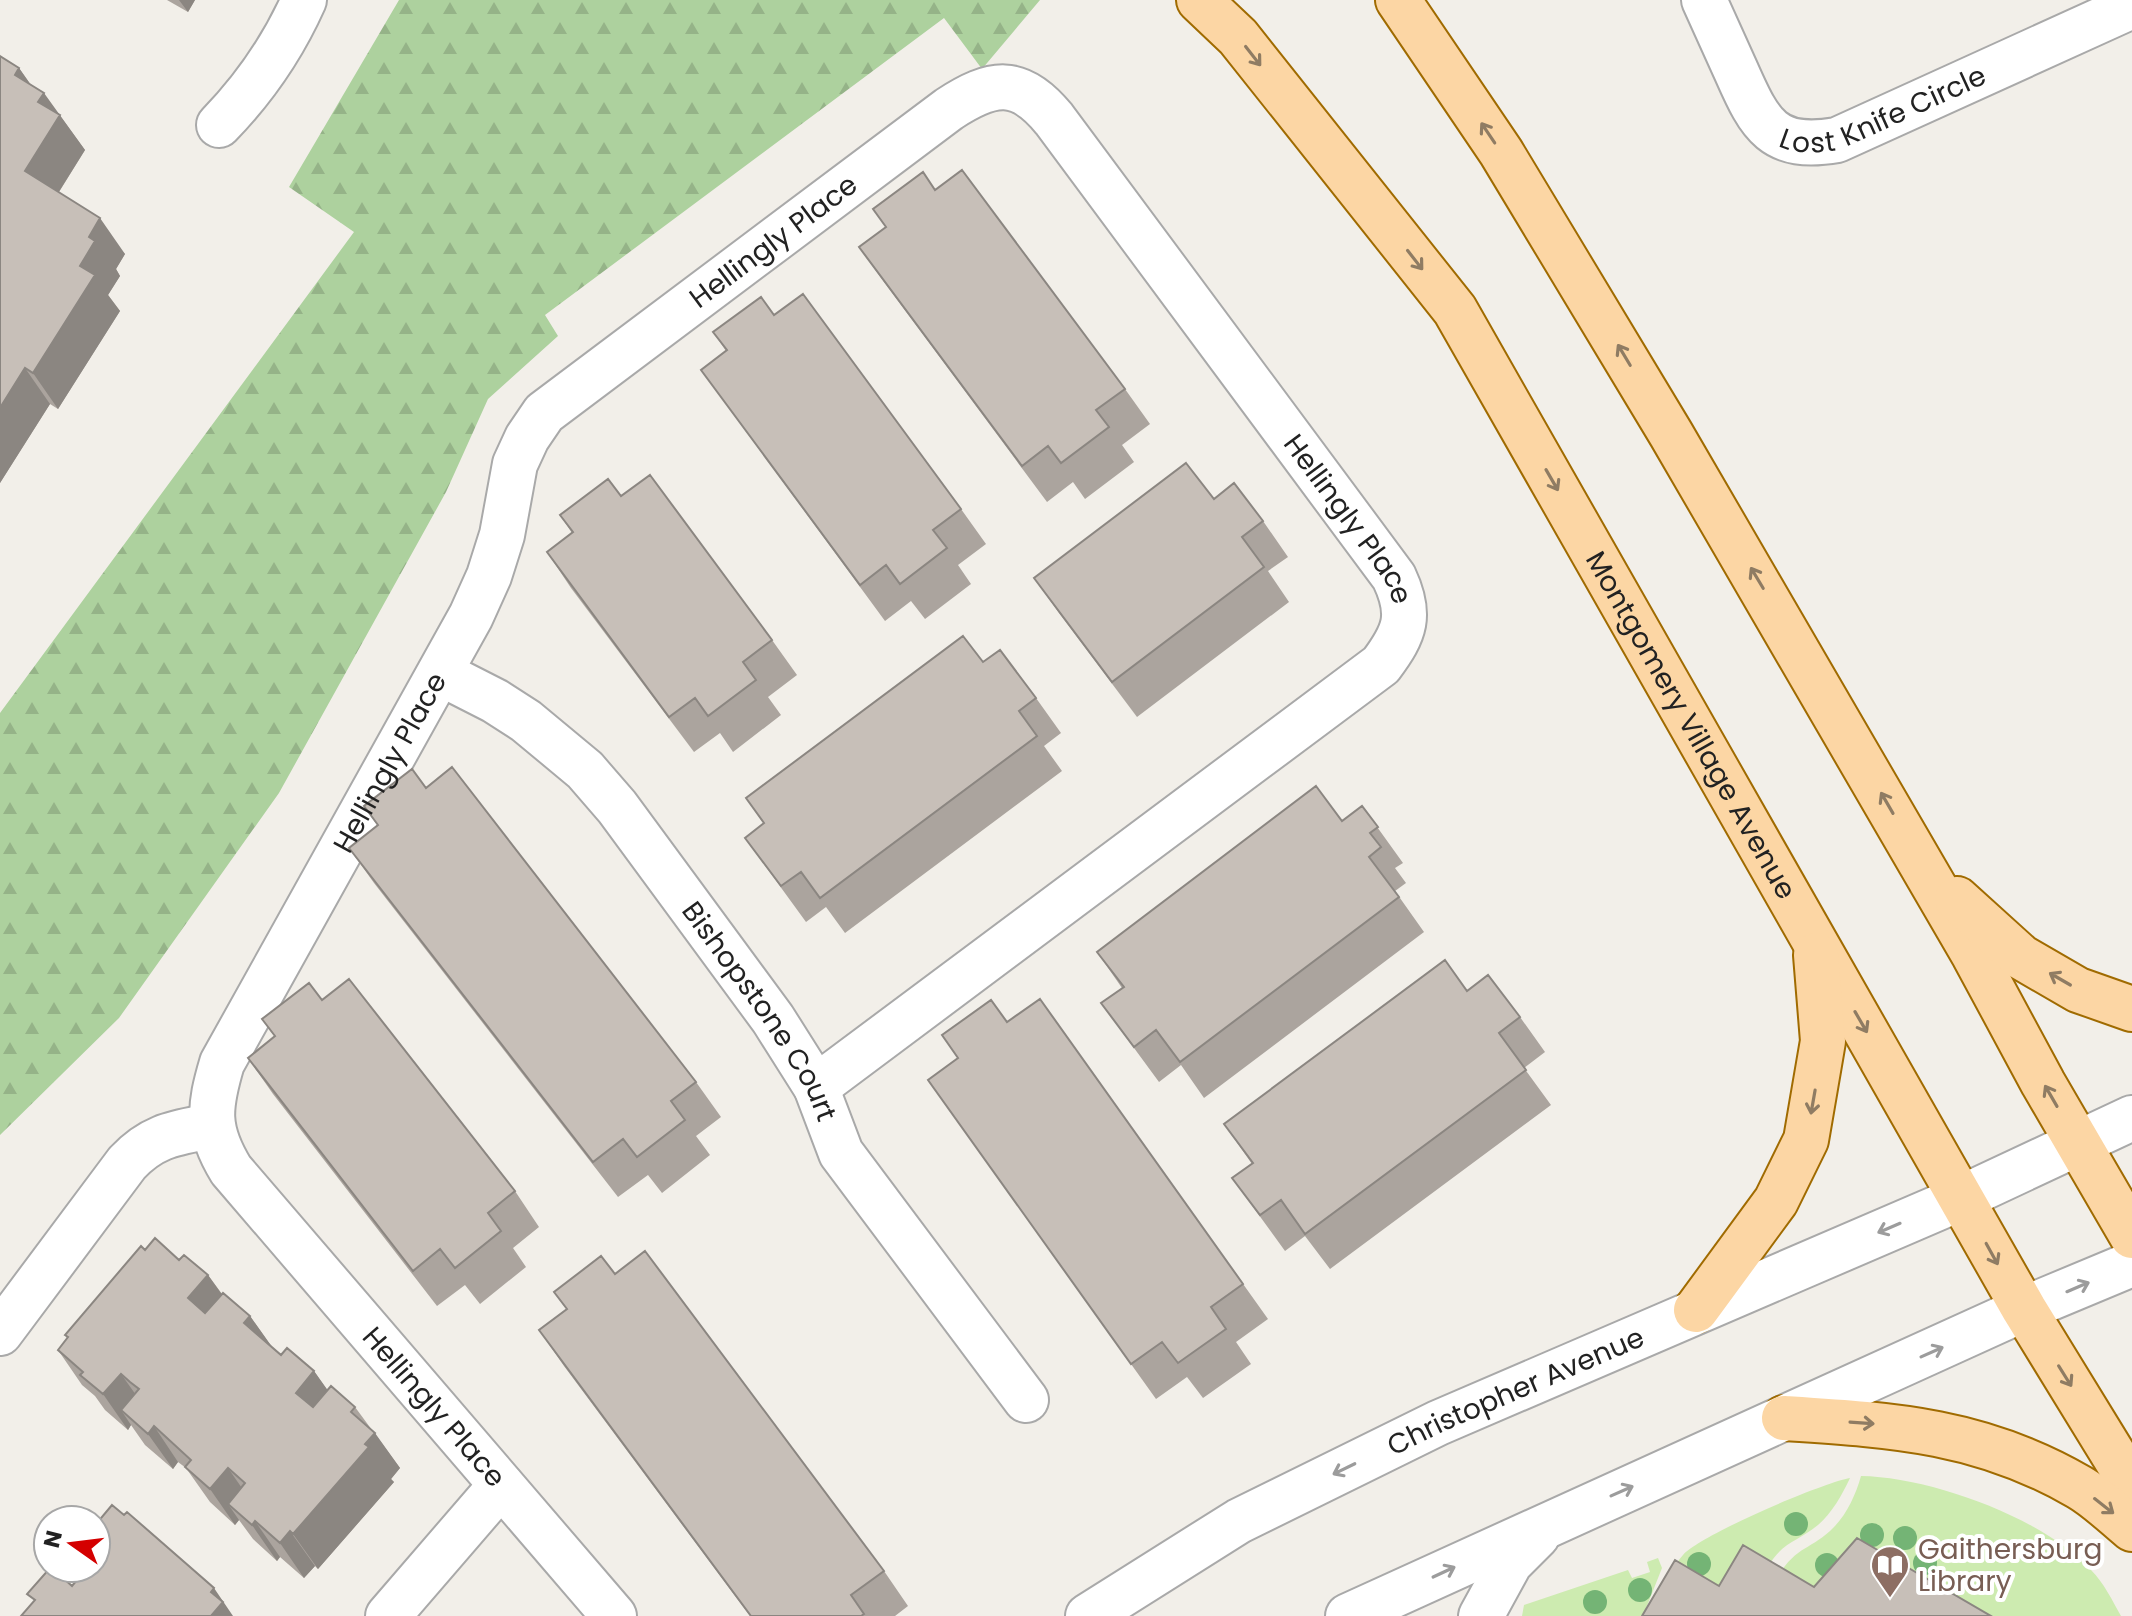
<svg xmlns="http://www.w3.org/2000/svg" width="2132" height="1616" font-family="Poppins,sans-serif">
<defs>
<pattern id="forest-firs" width="22" height="20" patternUnits="userSpaceOnUse" patternTransform="scale(2)"><rect width="22" height="20" fill="#add19e"/><path d="M5 1l3.5 6h-7zM16 11l3.5 6h-7z" fill="#95b388"/></pattern>
</defs>
<rect width="100%" height="100%" fill="#f2efe9"/>
<path fill="#cdebb0" d="M 1861,1476 C 1930,1477 2044,1518 2091,1570 C 2104,1583 2112,1600 2121,1616 L 1972,1616 L 1833,1610 L 1777,1578 C 1796,1545 1812,1550 1834,1527 C 1847,1514 1856,1494 1861,1476 Z
M 1850,1478 C 1842,1495 1832,1513 1818,1525 C 1796,1543 1782,1541 1766,1570 L 1654,1616 C 1662,1597 1669,1570 1683,1555 C 1700,1535 1822,1483 1850,1478 Z
M 1658,1558 L 1662,1568 L 1643,1616 L 1522,1616 L 1524,1605 L 1628,1570 L 1632,1578 L 1650,1572 L 1647,1562 Z"/>
<path fill="url(#forest-firs)" d="M 399,0 L 1040,0 L 982,69 L 944,18 L 545,315 L 558,336 L 488,399 L 446,492 L 279,793 L 119,1018 L 0,1135 L 0,713 L 354,232 L 289,187 Z"/>
<g fill="none" stroke-linecap="round" stroke-linejoin="round">
<defs>
<g id="minor">
<path id="s1" d="M 1704,0 C 1715,24 1726,49 1737,73 C 1760,125 1773,151 1837,140 L 2132,6"/>
<path d="M 219,125 C 255,88 283,47 304,0"/>
<path id="s2" d="M 440,673 L 495,701 L 526,721 L 585,770 L 617,807 L 773,1019 L 816,1087 L 841,1153 L 1026,1400"/>
<path d="M 0,1333 L 127,1163 C 153,1135 176,1133 211,1126"/>
<path d="M 388,1616 L 501,1485"/>
<path id="s3" d="M 614,1616 L 231,1170 C 206,1129 209,1107 222,1063 L 471,616 L 489,576 L 502,535 L 515,464 L 527,438 L 544,413 L 949,109 C 992,81 1019,76 1054,119 L 1394,577 C 1412,615 1405,633 1381,665 L 816,1087"/>
<path id="s4" d="M 1088,1616 L 1239,1521 L 1438,1423 L 1961,1198 L 2132,1118"/>
<path d="M 1348,1616 L 2024,1309 L 2132,1264"/>
<path d="M 1481,1616 L 1510,1563 L 1537,1536"/>
</g>
<g id="major">
<path id="s5" d="M 1199,0 L 1238,37 L 1455,310 L 2024,1309 L 2132,1485"/>
<path d="M 1398,0 L 1501,152 L 1671,434 L 1974,955 L 2043,1083 L 2132,1236"/>
<path d="M 1957,899 L 2021,957 L 2078,990 L 2132,1009"/>
<path d="M 1696,1310 L 1776,1201 L 1806,1140 L 1823,1041 L 1816,955"/>
<path d="M 1784,1418 C 1893,1425 1981,1430 2079,1487 C 2098,1498 2115,1515 2132,1529"/>
</g>
</defs>
<use href="#minor" stroke="#a9a9a9" stroke-width="48"/>
<use href="#major" stroke="#a06b00" stroke-width="48"/>
<use href="#minor" stroke="#fff" stroke-width="44"/>
<use href="#major" stroke="#fcd6a4" stroke-width="44"/>
</g>
<g fill="#74b475">
<circle cx="1796" cy="1524" r="12"/>
<circle cx="1872" cy="1535" r="12"/>
<circle cx="1905" cy="1538" r="12"/>
<circle cx="1925" cy="1563" r="12"/>
<circle cx="1699" cy="1564" r="12"/>
<circle cx="1827" cy="1565" r="12"/>
<circle cx="1640" cy="1590" r="12"/>
<circle cx="1595" cy="1602" r="12"/>
</g>
<path fill="#aba49e" d="M 167,0 L 195,0 L 188,12 Z
M 19,68 L 31,85 L 58,113 L 85,150 L 59,192 L 125,254 L 116,269 L 120,276 L 108,295 L 120,311 L 58,409 L 50,404 L 0,483 Z
M 935,190 L 1125,389 L 1150,424 L 1122,445 L 1134,462 L 1085,499 L 1073,482 L 1047,502 L 884,282 L 859,247 Z
M 774,315 L 961,509 L 986,544 L 958,565 L 971,584 L 925,619 L 911,601 L 885,621 L 701,370 L 726,351 L 713,332 Z
M 621,496 L 772,640 L 797,675 L 768,697 L 781,715 L 733,752 L 720,733 L 694,752 L 571,588 L 547,552 L 572,533 L 560,515 Z
M 1214,499 L 1263,521 L 1288,557 L 1268,571 L 1289,602 L 1137,717 L 1059,613 L 1034,578 Z
M 983,662 L 1036,698 L 1061,733 L 1044,746 L 1062,771 L 845,933 L 826,907 L 806,922 L 745,838 L 764,824 L 746,798 Z
M 426,788 L 696,1082 L 721,1117 L 696,1136 L 710,1155 L 662,1193 L 648,1175 L 618,1197 L 374,883 L 349,848 L 377,825 L 364,806 Z
M 1362,806 L 1403,863 L 1395,868 L 1406,883 L 1395,891 L 1424,932 L 1204,1098 L 1181,1065 L 1159,1082 L 1101,1003 L 1122,988 L 1097,952 L 1342,821 Z
M 1467,991 L 1520,1017 L 1545,1052 L 1524,1068 L 1551,1105 L 1330,1269 L 1305,1236 L 1285,1251 L 1232,1178 L 1252,1164 L 1224,1124 Z
M 1040,999 L 1268,1319 L 1236,1342 L 1251,1364 L 1203,1398 L 1187,1377 L 1156,1399 L 928,1080 Z
M 322,1000 L 515,1191 L 539,1227 L 513,1248 L 526,1267 L 480,1304 L 465,1285 L 437,1306 L 273,1094 L 248,1058 L 275,1037 L 262,1019 Z
M 179,1260 L 208,1275 L 222,1294 L 250,1316 L 271,1346 L 281,1355 L 314,1371 L 327,1390 L 355,1407 L 400,1468 L 391,1479 L 394,1482 L 318,1569 L 315,1566 L 304,1578 L 280,1557 L 277,1561 L 253,1539 L 239,1520 L 235,1525 L 210,1502 L 186,1468 L 178,1462 L 173,1469 L 145,1445 L 131,1425 L 128,1430 L 105,1410 L 95,1396 L 82,1385 L 58,1350 L 67,1338 L 65,1335 Z
M 615,1274 L 884,1571 L 908,1606 L 895,1616 L 750,1616 L 564,1366 L 539,1330 L 567,1310 L 554,1292 Z"/>
<path fill="#8b8681" d="M 179,0 L 195,0 L 188,12 Z
M 19,68 L 40,98 L 44,93 L 85,150 L 50,206 L 25,171 L 15,75 Z
M 100,218 L 125,254 L 116,269 L 120,276 L 108,295 L 120,311 L 58,409 L 33,373 L 80,266 L 89,237 Z
M 25,368 L 50,404 L 0,483 L 0,408 Z
M 208,1275 L 233,1310 L 213,1333 L 188,1298 Z
M 250,1316 L 275,1351 L 244,1323 Z
M 314,1371 L 339,1406 L 321,1428 L 296,1393 Z
M 121,1374 L 146,1409 L 121,1410 L 131,1425 L 128,1430 L 103,1394 Z
M 154,1426 L 178,1462 L 173,1469 L 148,1434 Z
M 375,1433 L 400,1468 L 391,1479 L 394,1482 L 318,1569 L 293,1534 Z
M 228,1468 L 253,1504 L 228,1504 L 239,1520 L 235,1525 L 210,1489 Z
M 255,1521 L 280,1557 L 277,1561 L 252,1525 Z
M 290,1531 L 315,1566 L 304,1578 L 280,1543 Z
M 214,1588 L 233,1616 L 211,1616 L 211,1592 Z"/>
<path fill="#c7bfb8" stroke="#8b8681" stroke-width="2" d="M 0,56 L 19,68 L 15,75 L 44,93 L 38,102 L 60,115 L 25,171 L 100,218 L 89,237 L 95,241 L 80,266 L 95,275 L 33,373 L 25,368 L 0,408 Z
M 962,170 L 1125,389 L 1096,410 L 1109,427 L 1061,463 L 1048,446 L 1022,466 L 859,247 L 886,227 L 873,209 L 923,172 L 935,190 Z
M 803,294 L 961,509 L 933,530 L 947,548 L 900,584 L 886,565 L 860,585 L 701,370 L 727,350 L 713,332 L 761,297 L 774,315 Z
M 1186,463 L 1214,499 L 1234,483 L 1263,521 L 1242,537 L 1264,567 L 1112,682 L 1034,578 Z
M 650,475 L 772,640 L 743,662 L 756,680 L 708,716 L 695,698 L 669,717 L 547,552 L 573,532 L 560,515 L 608,479 L 621,496 Z
M 963,636 L 983,662 L 1000,650 L 1036,698 L 1019,711 L 1037,736 L 820,898 L 801,872 L 781,886 L 745,838 L 764,823 L 746,798 Z
M 452,767 L 696,1082 L 671,1101 L 685,1120 L 637,1157 L 623,1139 L 593,1162 L 349,848 L 378,825 L 364,806 L 412,769 L 426,788 Z
M 1316,786 L 1342,821 L 1362,806 L 1378,827 L 1370,833 L 1381,847 L 1369,857 L 1399,897 L 1180,1062 L 1156,1030 L 1134,1047 L 1101,1003 L 1124,987 L 1097,952 Z
M 1445,960 L 1467,991 L 1488,975 L 1520,1017 L 1499,1033 L 1526,1070 L 1305,1234 L 1281,1200 L 1260,1215 L 1232,1178 L 1253,1163 L 1224,1124 Z
M 349,979 L 515,1191 L 488,1213 L 501,1231 L 455,1268 L 440,1249 L 413,1271 L 248,1058 L 275,1036 L 262,1019 L 309,983 L 322,1000 Z
M 1040,999 L 1243,1284 L 1211,1307 L 1226,1329 L 1178,1363 L 1162,1342 L 1131,1364 L 928,1080 L 958,1058 L 942,1035 L 991,1000 L 1007,1022 Z
M 155,1238 L 179,1260 L 184,1255 L 208,1275 L 188,1298 L 205,1313 L 223,1293 L 250,1316 L 244,1323 L 281,1355 L 287,1348 L 314,1371 L 296,1393 L 313,1407 L 331,1386 L 355,1407 L 351,1412 L 375,1433 L 365,1444 L 369,1447 L 293,1534 L 290,1531 L 280,1543 L 255,1521 L 252,1525 L 228,1504 L 245,1483 L 228,1468 L 210,1489 L 185,1467 L 191,1460 L 154,1426 L 148,1434 L 121,1410 L 139,1389 L 130,1382 L 121,1374 L 103,1394 L 80,1375 L 83,1372 L 58,1350 L 68,1337 L 65,1335 L 141,1246 L 145,1250 Z
M 645,1251 L 884,1571 L 851,1595 L 864,1614 L 861,1616 L 751,1616 L 539,1330 L 567,1309 L 554,1292 L 601,1256 L 615,1274 Z
M 112,1505 L 124,1515 L 127,1512 L 214,1588 L 211,1592 L 223,1602 L 211,1616 L 21,1616 L 35,1600 L 27,1594 L 50,1568 L 52,1568 L 72,1586 L 87,1568 L 96,1568 L 96,1524 Z
M 1857,1538 L 1991,1616 L 1642,1616 L 1675,1560 L 1719,1586 L 1743,1545 L 1814,1587 Z"/>
<defs><path id="oneway-shaft" d="M-6 0H5M1.5-3L5.5 0L1.5 3" fill="none" stroke-width="1.6" stroke-linecap="round" stroke-linejoin="round" transform="scale(2)"/></defs>
<g stroke="#8f7c63">
<use href="#oneway-shaft" transform="translate(1253 56) rotate(52)"/>
<use href="#oneway-shaft" transform="translate(1488 133) rotate(-124)"/>
<use href="#oneway-shaft" transform="translate(1415 260) rotate(52)"/>
<use href="#oneway-shaft" transform="translate(1624 355) rotate(-121)"/>
<use href="#oneway-shaft" transform="translate(1552 480) rotate(60)"/>
<use href="#oneway-shaft" transform="translate(1757 578) rotate(-121)"/>
<use href="#oneway-shaft" transform="translate(1887 803) rotate(-120)"/>
<use href="#oneway-shaft" transform="translate(2060 979) rotate(-150)"/>
<use href="#oneway-shaft" transform="translate(1861 1022) rotate(60)"/>
<use href="#oneway-shaft" transform="translate(2051 1096) rotate(-120)"/>
<use href="#oneway-shaft" transform="translate(1813 1102) rotate(100)"/>
<use href="#oneway-shaft" transform="translate(1992 1254) rotate(61)"/>
<use href="#oneway-shaft" transform="translate(2065 1376) rotate(58)"/>
<use href="#oneway-shaft" transform="translate(1862 1423) rotate(4)"/>
<use href="#oneway-shaft" transform="translate(2104 1506) rotate(38)"/>
</g>
<g stroke="#9c9c9c">
<use href="#oneway-shaft" transform="translate(1889 1228) rotate(157)"/>
<use href="#oneway-shaft" transform="translate(2078 1287) rotate(-23)"/>
<use href="#oneway-shaft" transform="translate(1932 1352) rotate(-24)"/>
<use href="#oneway-shaft" transform="translate(1344 1469) rotate(154)"/>
<use href="#oneway-shaft" transform="translate(1622 1491) rotate(-24)"/>
<use href="#oneway-shaft" transform="translate(1444 1572) rotate(-25)"/>
</g>
<defs>
<symbol id="library-pin" viewBox="-11 -11 22 30"><path d="M0 17L-7.5 6A9.5 9.5 0 1 1 7.5 6Z" fill="#8d6e63" stroke="#fff"/><path d="M-6-4Q-3-5.5-.7-3.5V5Q-3 3-6 4ZM6-4Q3-5.5 .7-3.5V5Q3 3 6 4Z" fill="#fff"/></symbol>
</defs>
<g fill-rule="evenodd">
<use href="#library-pin" x="1868" y="1543" width="44" height="60"/>
</g>
<g text-anchor="middle" dominant-baseline="central" stroke-width="8" stroke-linejoin="round" paint-order="stroke">
<g font-size="28" fill="#222" stroke="#fff">
<text stroke="none"><textPath href="#s1" startOffset="268">Lost Knife Circle</textPath></text>
<text stroke="none"><textPath href="#s3" startOffset="1716">Hellingly Place</textPath></text>
<text stroke="none"><textPath href="#s3" startOffset="2554">Hellingly Place</textPath></text>
<text stroke="none"><textPath href="#s5" startOffset="880">Montgomery Village Avenue</textPath></text>
<text stroke="none"><textPath href="#s3" startOffset="1044">Hellingly Place</textPath></text>
<text stroke="none"><textPath href="#s2" startOffset="474">Bishopstone Court</textPath></text>
<text stroke="none"><textPath href="#s4" startOffset="484">Christopher Avenue</textPath></text>
<text transform="translate(434 1407) rotate(49)">Hellingly Place</text>
</g>
<g font-size="28" fill="#785e54" stroke="#fff" text-anchor="start">
<text x="1918" y="1549">Gaithersburg<tspan x="1918" dy="32">Library</tspan></text>
</g>
</g>
<g transform="translate(72 1544) rotate(284)"><circle r="38" fill="#ffffff" stroke="#a7a7a7" stroke-width="2"/>
<path d="M0-6L14 30L0 20L-14 30Z" fill="#d40000"/>
<text y="-12" font-size="22" font-weight="bold" text-anchor="middle" fill="#222222">N</text>
</g>
</svg>
